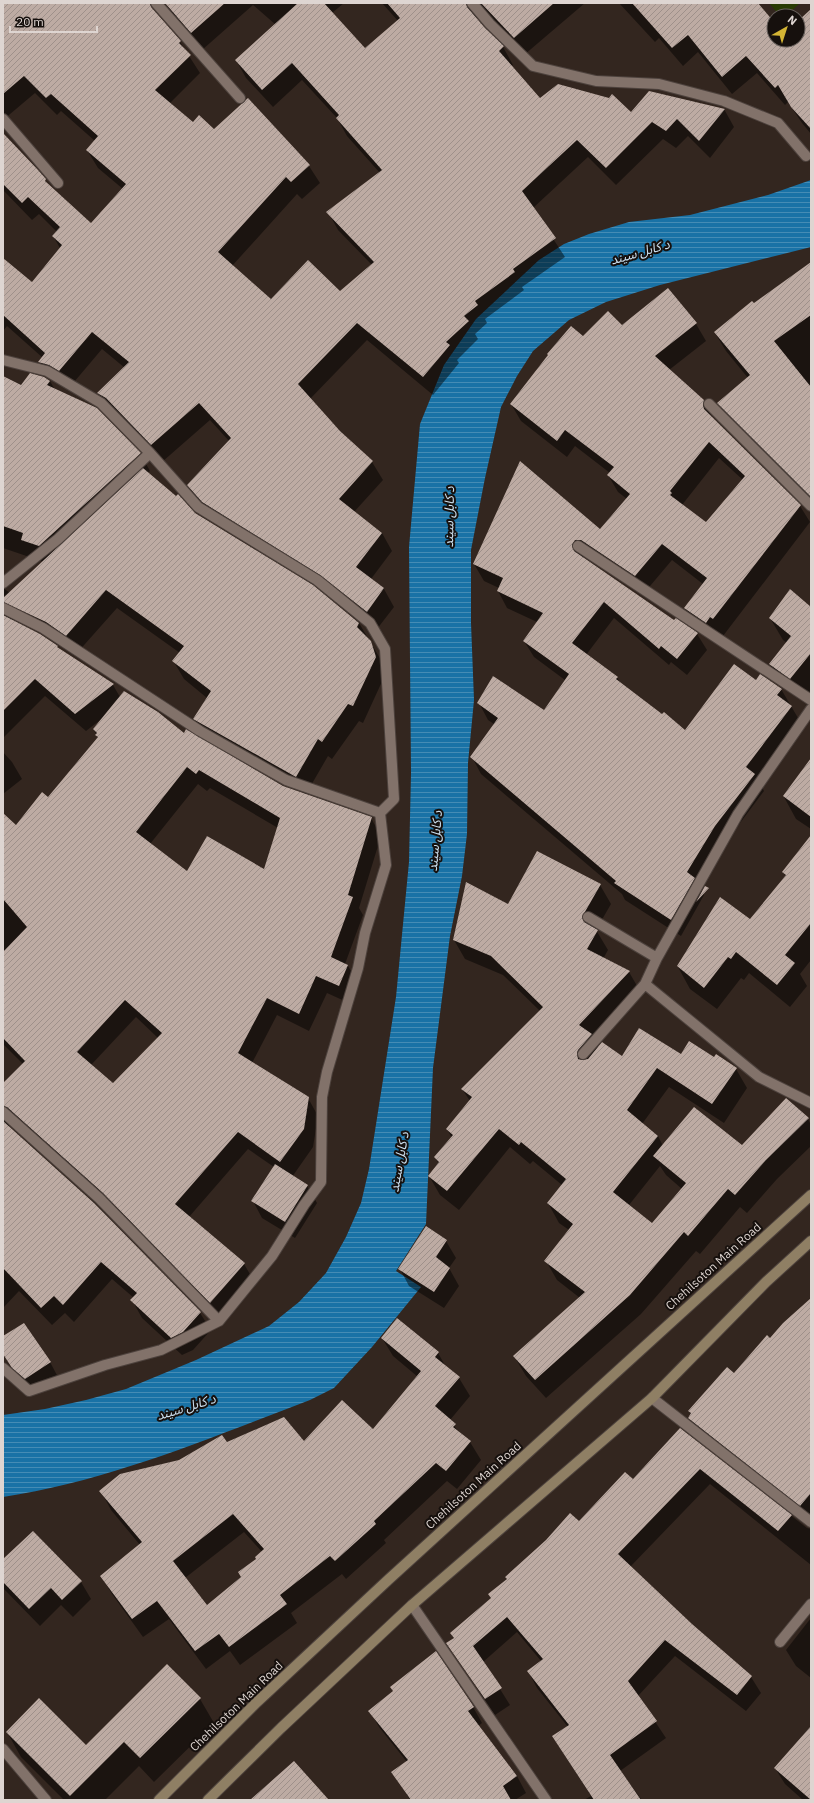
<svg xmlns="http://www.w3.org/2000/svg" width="814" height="1803" font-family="'IBM Plex Sans','Noto Sans Arabic',sans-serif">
<defs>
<pattern id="water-rules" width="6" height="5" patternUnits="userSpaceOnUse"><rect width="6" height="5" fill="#1972a6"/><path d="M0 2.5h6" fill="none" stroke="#458cb5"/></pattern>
<pattern id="building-hatch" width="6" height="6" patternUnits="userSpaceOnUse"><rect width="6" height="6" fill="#bdaba3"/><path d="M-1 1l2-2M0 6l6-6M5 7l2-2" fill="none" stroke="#9e908a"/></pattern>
</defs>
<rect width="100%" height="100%" fill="#33261f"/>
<path fill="#293b03" d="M 769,3 L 800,3 L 786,16 L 780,16 Z"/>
<path fill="url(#water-rules)" d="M 811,180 L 811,247 L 660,285 L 606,302 L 569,320 L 533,351 L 517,376 L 501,407 L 485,478 L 471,550 L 471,623 L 474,700 L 468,763 L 467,834 L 462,876 L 450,936 L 433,1068 L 426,1224 L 396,1271 L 421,1287 L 372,1347 L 334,1388 L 310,1400 C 210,1438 109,1481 3,1497 L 3,1415 L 45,1409 L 86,1400 L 126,1389 L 196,1360 L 269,1326 L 299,1302 L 326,1273 L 346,1237 L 361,1203 L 369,1169 L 396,997 L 409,862 L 411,773 L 409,547 L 420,424 L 444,365 L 476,319 L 539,260 L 564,244 L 589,234 L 629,222 L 690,215 L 768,195 Z"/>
<path fill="#0007" fill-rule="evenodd" d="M 3,3 L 141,3 L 180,42 L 200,73 L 170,103 L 193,123 L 309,166 L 320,183 L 302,199 L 297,194 L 232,266 L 271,300 L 340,293 L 372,265 L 338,230 L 328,212 L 380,173 L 347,136 L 337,118 L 302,80 L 273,107 L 246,78 L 236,60 L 276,25 L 253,5 L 202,50 L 176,21 L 166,3 L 344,3 L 332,13 L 365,50 L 398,21 L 382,3 L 585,3 L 524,55 L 477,16 L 476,19 L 503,47 L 513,65 L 511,66 L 540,100 L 632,114 L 724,109 L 734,127 L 710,158 L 688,136 L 676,148 L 663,139 L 616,185 L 588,157 L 533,208 L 565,257 L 522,287 L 524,290 L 485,319 L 487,323 L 475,334 L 478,339 L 457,360 L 459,363 L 433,395 L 367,340 L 310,399 L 340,431 L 372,462 L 383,480 L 354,512 L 382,533 L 392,551 L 371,579 L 384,589 L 394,607 L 377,629 L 332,592 L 198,502 L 188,485 L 229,441 L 210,420 L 162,462 L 108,411 L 98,393 L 125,368 L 102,349 L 69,388 L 60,382 L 50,380 L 40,362 L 43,358 L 7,326 L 3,331 L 3,260 L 32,283 L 60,248 L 53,236 L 57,232 L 39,214 L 32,220 L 3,190 L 3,135 L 38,171 L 49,186 L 91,225 L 123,189 L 98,168 L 87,150 L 95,141 L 61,111 L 57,115 L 35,93 L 3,120 Z
M 619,3 L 757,3 L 774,23 L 774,40 L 798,40 L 798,22 L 811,10 L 811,134 L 802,123 L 788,102 L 785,105 L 757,73 L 732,94 L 698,52 L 683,66 L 659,38 L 655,42 Z
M 811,263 L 811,503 L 729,421 L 718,403 L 748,378 L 726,351 L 715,333 Z
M 667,289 L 696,324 L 706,341 L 669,370 L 703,401 L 713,419 L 800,506 L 810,522 L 723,636 L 720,634 L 716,639 L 695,625 L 685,608 L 703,584 L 672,560 L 645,592 L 592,557 L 584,557 L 583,559 L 675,622 L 697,634 L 707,650 L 687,675 L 671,662 L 669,665 L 614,618 L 586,655 L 617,677 L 620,683 L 662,715 L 686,731 L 756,681 L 781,689 L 801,723 L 758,780 L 764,791 L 725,843 L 698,886 L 704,895 L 681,936 L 625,900 L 622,894 L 481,774 L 472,757 L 494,724 L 488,720 L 479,703 L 544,711 L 565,680 L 534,657 L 524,641 L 537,622 L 507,608 L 498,591 L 499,588 L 484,581 L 474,564 L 600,530 L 627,499 L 618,492 L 608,475 L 610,473 L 575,446 L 567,457 L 521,421 L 511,404 L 583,337 L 622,327 ZM 719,458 L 743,480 L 706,523 L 682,505 Z
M 3,377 L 21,386 L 44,378 L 50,381 L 55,390 L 140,453 L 150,471 L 147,473 L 194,513 L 359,623 L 381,660 L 385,675 L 363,723 L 359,721 L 332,759 L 328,756 L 306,794 L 204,736 L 194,719 L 207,698 L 184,679 L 174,662 L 180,653 L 117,608 L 77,653 L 57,640 L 17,620 L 10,620 L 57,646 L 59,650 L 113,685 L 120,697 L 184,734 L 282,787 L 371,818 L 381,836 L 359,908 L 363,915 L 345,964 L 348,966 L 358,983 L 349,1003 L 327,993 L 309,1031 L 277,1015 L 252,1063 L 308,1098 L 318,1116 L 313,1147 L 292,1177 L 307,1186 L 317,1203 L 295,1238 L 262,1218 L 253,1201 L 274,1167 L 248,1149 L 189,1217 L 244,1264 L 254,1281 L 221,1320 L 115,1211 L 12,1123 L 8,1127 L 94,1203 L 200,1313 L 211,1330 L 193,1350 L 182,1355 L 142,1318 L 132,1300 L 134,1298 L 112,1279 L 74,1322 L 65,1313 L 52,1325 L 19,1291 L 3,1308 L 3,1084 L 23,1064 L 3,1044 L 3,815 L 16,826 L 48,799 L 98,738 L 94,730 L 104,717 L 86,731 L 45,696 L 3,738 L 3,588 L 10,593 L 44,562 L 3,548 ZM 198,784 L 207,791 L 210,788 L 278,828 L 264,871 L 187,872 L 150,844 ZM 136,1017 L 158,1038 L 113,1085 L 91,1065 Z
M 811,610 L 811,690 L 803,700 L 782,686 L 770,664 L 787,643 L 783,640 L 770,618 Z
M 3,752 L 12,762 L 22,779 L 3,794 Z
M 811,781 L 811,829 L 796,819 L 784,797 Z
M 811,836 L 811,960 L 800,974 L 807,986 L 790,1007 L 749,973 L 744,980 L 741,978 L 717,1009 L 690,989 L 678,967 L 750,921 L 786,877 L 783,872 Z
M 600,885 L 611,904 L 596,930 L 608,950 L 603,959 L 629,972 L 640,991 L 594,1040 L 599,1048 L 622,1057 L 682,1055 L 714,1058 L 736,1069 L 747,1088 L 724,1123 L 669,1087 L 642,1124 L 658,1136 L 663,1146 L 742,1147 L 808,1119 L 811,1125 L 811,1146 L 777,1179 L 747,1213 L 740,1207 L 700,1254 L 696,1251 L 641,1314 L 546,1398 L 526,1376 L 514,1356 L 580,1298 L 557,1280 L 546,1261 L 569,1230 L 559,1223 L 548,1203 L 562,1185 L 533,1161 L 530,1164 L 510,1147 L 459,1210 L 440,1195 L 429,1176 L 439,1164 L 435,1157 L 452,1138 L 447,1129 L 470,1101 L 462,1089 L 540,1011 L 503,975 L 465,959 L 454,940 L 508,906 ZM 660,1166 L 666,1175 L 682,1189 L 652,1224 L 629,1205 Z
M 446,1241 L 456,1258 L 449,1268 L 459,1286 L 444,1308 L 409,1286 L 400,1269 Z
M 811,1299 L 811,1522 L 698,1434 L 689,1418 L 691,1415 L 689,1411 L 735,1375 Z
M 3,1338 L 50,1362 L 59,1379 L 35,1395 L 23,1385 L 3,1353 Z
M 382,1338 L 438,1353 L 446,1367 L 459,1378 L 470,1396 L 450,1420 L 460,1434 L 470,1442 L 481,1460 L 457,1489 L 447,1481 L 384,1540 L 386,1543 L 346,1579 L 342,1574 L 291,1613 L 297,1623 L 240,1665 L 230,1651 L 206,1669 L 169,1619 L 143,1637 L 112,1594 L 101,1576 L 140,1545 L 111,1510 L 101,1491 L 226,1443 L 304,1443 L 373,1430 L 418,1377 L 393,1356 ZM 244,1532 L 262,1552 L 242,1578 L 206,1607 L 185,1578 Z
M 680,1429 L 807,1528 L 811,1529 L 811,1565 L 710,1484 L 630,1567 L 692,1625 L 751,1677 L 761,1693 L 746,1711 L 675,1656 L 638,1696 L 666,1738 L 620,1771 L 642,1800 L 584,1800 L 591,1796 L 553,1737 L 568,1727 L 537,1688 L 528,1671 L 541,1661 L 517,1632 L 483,1662 L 510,1705 L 495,1715 L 448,1644 L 454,1639 L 451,1633 L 579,1523 L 633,1480 Z
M 3,1561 L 81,1582 L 91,1599 L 73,1617 L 61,1605 L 40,1626 L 3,1588 Z
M 811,1618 L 811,1678 L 796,1666 L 786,1650 Z
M 200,1699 L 214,1723 L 154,1782 L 139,1766 L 105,1800 L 64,1800 L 21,1757 L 7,1732 L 86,1746 Z
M 473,1707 L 482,1723 L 478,1726 L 517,1776 L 526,1793 L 515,1800 L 410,1800 L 393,1772 L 407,1762 L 379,1727 L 370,1711 Z
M 811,1727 L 811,1800 L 803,1800 L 785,1784 L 775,1768 Z"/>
<path fill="url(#building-hatch)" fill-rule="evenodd" d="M 3,3 L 150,3 L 151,7 L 181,41 L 179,43 L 191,55 L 155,90 L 193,122 L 199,115 L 214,129 L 248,98 L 310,165 L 291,182 L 286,177 L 218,252 L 271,299 L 308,260 L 340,291 L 374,262 L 326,212 L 382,170 L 336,118 L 339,115 L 292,63 L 262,90 L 235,60 L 298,3 L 324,3 L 365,48 L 400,18 L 387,3 L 466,3 L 467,7 L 485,28 L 504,46 L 499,51 L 540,98 L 558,84 L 609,98 L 612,94 L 631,112 L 649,91 L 725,109 L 699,141 L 677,119 L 666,131 L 652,122 L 606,168 L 577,140 L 522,191 L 556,238 L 513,269 L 515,272 L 475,301 L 478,305 L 464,316 L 469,321 L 446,342 L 450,345 L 423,377 L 357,323 L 298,384 L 340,431 L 373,461 L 339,499 L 382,533 L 356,567 L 384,588 L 367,612 L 320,575 L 202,502 L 187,485 L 231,438 L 199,403 L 151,445 L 106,398 L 97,393 L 129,362 L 92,332 L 59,371 L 49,365 L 38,362 L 45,353 L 3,315 L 3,258 L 32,282 L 62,245 L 52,236 L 60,227 L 28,197 L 22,203 L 3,184 L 3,133 L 38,170 L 46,179 L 45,181 L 91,223 L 126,184 L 86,150 L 98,136 L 51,94 L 46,98 L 24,76 L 3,94 Z
M 165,3 L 225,3 L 191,33 Z
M 481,3 L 554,3 L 514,38 Z
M 632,3 L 758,3 L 774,22 L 774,40 L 798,40 L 798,21 L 811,9 L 811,129 L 791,107 L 778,85 L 775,88 L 746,56 L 722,77 L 688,35 L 672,48 Z
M 811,262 L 811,315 L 774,341 L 811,387 L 811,497 L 717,403 L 750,375 L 714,332 L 752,301 L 754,303 Z
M 668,288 L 697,323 L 655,356 L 704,400 L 703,405 L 704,409 L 801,505 L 713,619 L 710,617 L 706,623 L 684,608 L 707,578 L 662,544 L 635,576 L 581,540 L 575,540 L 572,545 L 574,551 L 674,620 L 676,618 L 698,633 L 677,659 L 661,646 L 659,649 L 604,602 L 572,643 L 618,677 L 616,679 L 662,714 L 664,712 L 685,730 L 734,664 L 756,680 L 760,674 L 782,689 L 777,695 L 792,706 L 746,767 L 755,774 L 715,826 L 687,872 L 695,878 L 671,920 L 614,883 L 616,881 L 470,757 L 498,718 L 477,703 L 493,676 L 544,710 L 569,674 L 523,641 L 543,613 L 497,591 L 503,578 L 473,564 L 520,461 L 600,529 L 630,494 L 607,475 L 614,467 L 565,430 L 557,441 L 510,404 L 548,355 L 547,354 L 571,326 L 583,336 L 608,311 L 622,325 ZM 709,442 L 745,476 L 706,522 L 670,495 L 672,493 L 670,491 Z
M 30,373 L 44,377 L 50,381 L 47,385 L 97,408 L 141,453 L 39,546 L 21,540 L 23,533 L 3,526 L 3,376 L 21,385 Z
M 143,468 L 176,496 L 178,494 L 195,513 L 313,585 L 359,623 L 357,627 L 371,641 L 376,657 L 353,706 L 348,704 L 322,742 L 318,739 L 296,777 L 193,719 L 211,691 L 172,661 L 184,646 L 106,590 L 66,636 L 46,622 L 3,602 L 3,598 Z
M 790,589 L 811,607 L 811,653 L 790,679 L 769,664 L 791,636 L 769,618 Z
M 3,615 L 40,634 L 58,646 L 57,647 L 114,684 L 75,714 L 35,679 L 3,711 Z
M 124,691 L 158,712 L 184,733 L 186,729 L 283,786 L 372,817 L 348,895 L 353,897 L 331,957 L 348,965 L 339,986 L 316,976 L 299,1014 L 267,998 L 238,1053 L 309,1097 L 304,1129 L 280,1162 L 238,1132 L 175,1204 L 245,1263 L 210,1303 L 103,1193 L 7,1107 L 3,1106 L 3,1083 L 25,1061 L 3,1038 L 3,952 L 27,927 L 3,899 L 3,813 L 16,825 L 42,792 L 48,797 L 98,737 L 95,735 L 97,733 L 93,729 ZM 187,767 L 196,774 L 199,770 L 280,818 L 264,869 L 207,836 L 187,871 L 136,832 ZM 125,1000 L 162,1033 L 113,1083 L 77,1052 Z
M 811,758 L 811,817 L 783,796 Z
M 811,835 L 811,923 L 785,955 L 795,963 L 777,985 L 736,952 L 731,959 L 728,957 L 704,988 L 677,966 L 720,897 L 750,919 L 786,875 L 782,872 Z
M 537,851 L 601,884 L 582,917 L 584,922 L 598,930 L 587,949 L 630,971 L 579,1025 L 592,1034 L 578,1050 L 577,1053 L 578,1059 L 582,1060 L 588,1059 L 602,1042 L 622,1056 L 639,1028 L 681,1054 L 689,1041 L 714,1057 L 716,1054 L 737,1068 L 712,1104 L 657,1068 L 627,1110 L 658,1136 L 613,1192 L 652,1223 L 686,1183 L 653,1156 L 694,1107 L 742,1145 L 786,1098 L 809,1118 L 766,1160 L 735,1195 L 728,1189 L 688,1236 L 684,1232 L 630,1295 L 535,1380 L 513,1356 L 585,1292 L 544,1261 L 573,1224 L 547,1203 L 566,1179 L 521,1142 L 519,1145 L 499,1129 L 447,1191 L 428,1176 L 439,1162 L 434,1157 L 453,1135 L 446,1129 L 472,1097 L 461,1089 L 543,1007 L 491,956 L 453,940 L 466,882 L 508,904 Z
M 705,886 L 709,888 L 696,902 Z
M 3,1121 L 94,1203 L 201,1312 L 183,1332 L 171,1338 L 130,1300 L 137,1293 L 101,1262 L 63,1305 L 54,1296 L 41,1308 L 3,1268 Z
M 275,1164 L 308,1185 L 285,1222 L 251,1201 Z
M 426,1226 L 447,1240 L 436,1257 L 450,1268 L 434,1292 L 398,1269 Z
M 811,1298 L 811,1493 L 800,1506 L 688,1418 L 691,1413 L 688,1411 L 727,1367 L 734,1373 L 767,1335 L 770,1338 L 783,1323 Z
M 397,1318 L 439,1352 L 435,1357 L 460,1377 L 435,1406 L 456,1424 L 453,1427 L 471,1441 L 446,1471 L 436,1463 L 374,1521 L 376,1524 L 335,1561 L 330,1556 L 280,1595 L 287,1604 L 229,1647 L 219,1634 L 195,1651 L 157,1601 L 132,1619 L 100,1576 L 142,1542 L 99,1491 L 120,1474 L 179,1460 L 222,1435 L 227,1442 L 284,1417 L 304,1441 L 342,1400 L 373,1429 L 421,1371 L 381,1338 ZM 233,1514 L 264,1549 L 255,1557 L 256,1559 L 238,1572 L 241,1577 L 207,1605 L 173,1561 Z
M 24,1323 L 51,1362 L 25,1379 L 12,1368 L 3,1354 L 3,1336 Z
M 680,1428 L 792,1515 L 778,1531 L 700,1469 L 618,1554 L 692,1624 L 752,1676 L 737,1695 L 665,1640 L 628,1681 L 657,1721 L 610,1755 L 641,1800 L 594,1800 L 552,1736 L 569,1725 L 527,1671 L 543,1659 L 507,1617 L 473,1646 L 502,1688 L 485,1699 L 446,1643 L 454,1638 L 450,1633 L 491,1598 L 488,1594 L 507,1579 L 505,1577 L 546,1540 L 570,1513 L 579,1521 L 625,1472 L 633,1479 Z
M 33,1531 L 82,1581 L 62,1600 L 51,1588 L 29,1609 L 3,1582 L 3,1559 Z
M 436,1651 L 474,1707 L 468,1711 L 517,1776 L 503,1786 L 511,1800 L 411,1800 L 391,1772 L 408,1760 L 368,1711 L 393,1691 L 390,1687 Z
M 167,1664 L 201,1698 L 140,1758 L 124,1742 L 70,1796 L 6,1732 L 39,1698 L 86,1745 Z
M 811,1726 L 811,1800 L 774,1768 Z
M 294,1761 L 329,1800 L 250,1800 Z"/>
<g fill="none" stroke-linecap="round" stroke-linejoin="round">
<defs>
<path id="minor" d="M 156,3 L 240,98
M 472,3 L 490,24 L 533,66 L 596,81 L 659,84 L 724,101 L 778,123 L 806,156
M 3,119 L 58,183
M 3,360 L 47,371 L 101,403 L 150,453 L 198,507 L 317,580 L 370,623 L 385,649 L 394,799 L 380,813 L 386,865 L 365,933 L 358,968 L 327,1072 L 322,1097 L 321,1182 L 304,1205 L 272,1256 L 219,1321 L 161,1350 L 105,1365 L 29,1391 L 3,1368
M 709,404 L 811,506
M 578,546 L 811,700
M 3,583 L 58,539 L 150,453
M 3,608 L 43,628 L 200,731 L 286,780 L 380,813
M 588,917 L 657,958
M 645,984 L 759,1077 L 811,1103
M 583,1054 L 645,984 L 657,958 L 738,814 L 811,709
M 3,1112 L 99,1198 L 219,1321
M 652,1398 L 811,1522
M 412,1605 L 546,1800
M 780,1642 L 811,1604
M 3,1749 L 46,1800"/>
<path id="secondary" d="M 159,1800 L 257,1702 L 388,1580 L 811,1195
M 208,1800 L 281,1728 L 412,1605 L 652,1398 L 766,1282 L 811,1241"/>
</defs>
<use href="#minor" stroke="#4d423d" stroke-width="12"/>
<use href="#secondary" stroke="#4d423d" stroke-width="12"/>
<use href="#minor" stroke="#82726a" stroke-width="10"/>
<use href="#secondary" stroke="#8f7f64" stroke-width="10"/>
</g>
<g text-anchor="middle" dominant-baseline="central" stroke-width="4" stroke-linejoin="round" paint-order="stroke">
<g font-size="12" fill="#ded5d1" stroke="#16100d">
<text transform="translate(713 1266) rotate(-42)">Chehilsoton Main Road</text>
<text transform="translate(473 1485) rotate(-42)">Chehilsoton Main Road</text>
<text transform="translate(236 1706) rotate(-44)">Chehilsoton Main Road</text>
</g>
<g font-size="13" font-style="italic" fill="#ccdfee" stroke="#16100d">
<text transform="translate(640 252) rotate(-16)">د کابل سيند</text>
<text transform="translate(449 517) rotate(-89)">د کابل سيند</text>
<text transform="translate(435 841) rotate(-85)">د کابل سيند</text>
<text transform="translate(399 1162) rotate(-80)">د کابل سيند</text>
<text transform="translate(186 1407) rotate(-17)">د کابل سيند</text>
</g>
</g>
<rect width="814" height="1803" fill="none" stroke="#ded5d1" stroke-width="8"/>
<g transform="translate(786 28) rotate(39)"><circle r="19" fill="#16100d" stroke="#665f5b"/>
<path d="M0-3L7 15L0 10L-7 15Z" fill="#d5b534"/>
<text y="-6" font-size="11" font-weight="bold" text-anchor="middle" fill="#ded5d1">N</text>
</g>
<path d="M10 26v6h87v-6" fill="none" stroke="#ded5d1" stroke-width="2"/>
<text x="16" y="26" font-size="12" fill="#ded5d1" stroke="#16100d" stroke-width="3" paint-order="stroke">20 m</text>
</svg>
